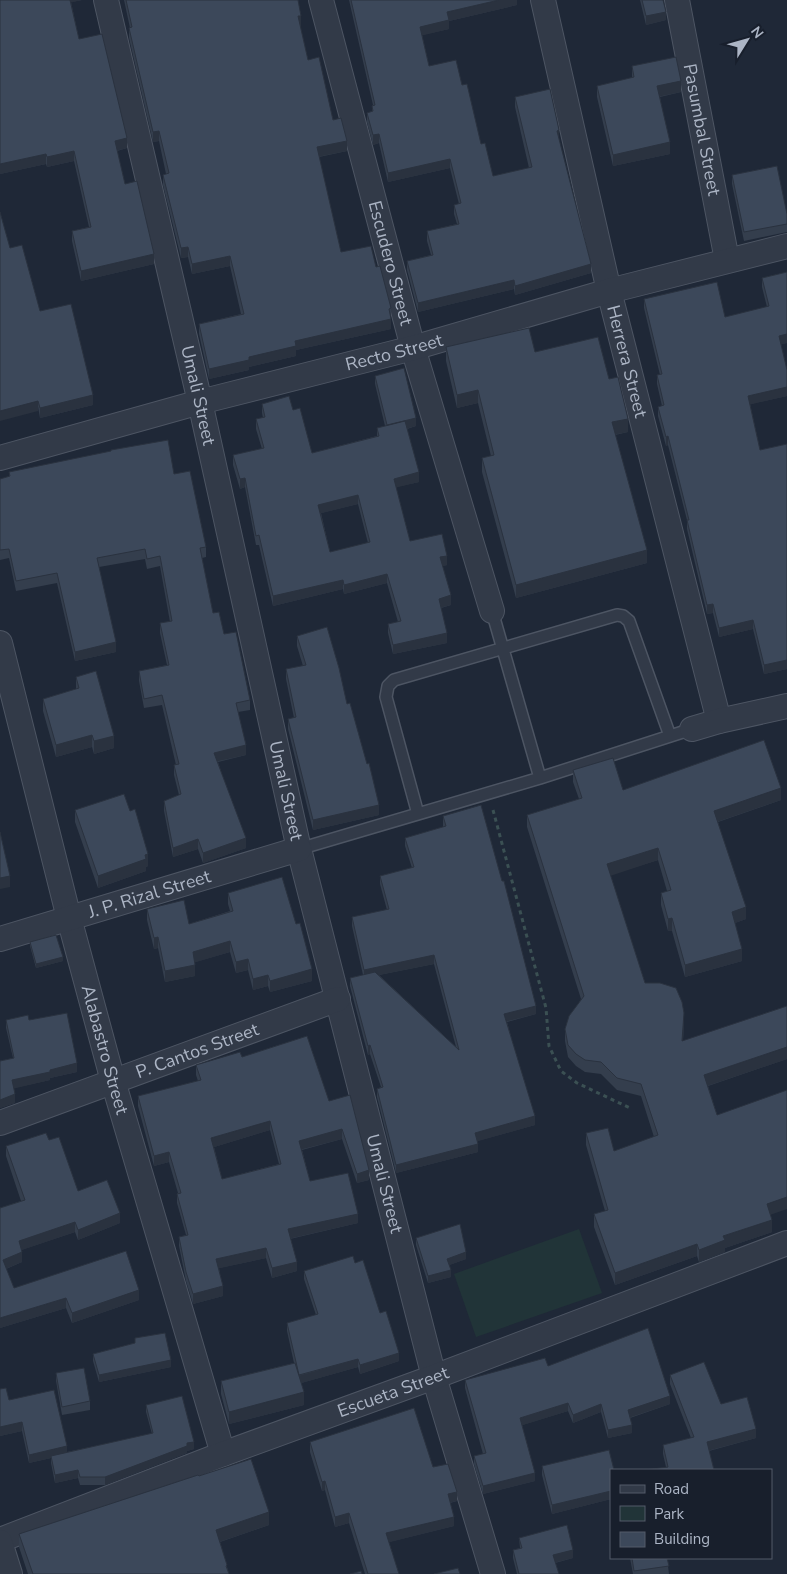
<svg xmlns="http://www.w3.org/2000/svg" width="787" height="1574" font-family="'Nunito Sans',sans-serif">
<rect width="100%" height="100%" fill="#1f2837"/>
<path fill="#213438" d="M 579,1229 L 602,1293 L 476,1337 L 454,1274 Z"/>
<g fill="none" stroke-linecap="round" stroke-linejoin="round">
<defs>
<path id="service" d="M 492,611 L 540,778
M 418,814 L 386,697 L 388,686 L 394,680 L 617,615 L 623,616 L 629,621 L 670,736
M 299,849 L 540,778 L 692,729"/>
<g id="minor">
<path id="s1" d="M 106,0 L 200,402 L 299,849 L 434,1377 L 493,1574"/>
<path id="s2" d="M 321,0 L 413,348 L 492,611"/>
<path id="s3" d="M 543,0 L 609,291 L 719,721"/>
<path id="s4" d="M 677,0 L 727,260"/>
<path id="s5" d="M 0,458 L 200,402 L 413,348 L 609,291 L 787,246"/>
<path id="s6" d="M 0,643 L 69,918 L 113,1081 L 223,1454"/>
<path d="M 692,729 L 719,721 L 787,706"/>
<path id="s7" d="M 0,939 L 299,849"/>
<path id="s8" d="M 0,1123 L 338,999"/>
<path id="s9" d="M 0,1540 L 223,1454 L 434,1377 L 787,1243"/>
<path d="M 0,1542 L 10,1574"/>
</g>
</defs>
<use href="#service" stroke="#4d5563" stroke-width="14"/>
<use href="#minor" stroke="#4d5563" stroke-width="26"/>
<path stroke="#3b5053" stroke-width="3" stroke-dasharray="4 4" stroke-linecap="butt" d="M 493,810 L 546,1008 L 549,1046 L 561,1071 L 577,1083 L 630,1108"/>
<use href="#service" stroke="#323a48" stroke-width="11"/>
<use href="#minor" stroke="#323a48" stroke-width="24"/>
</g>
<path fill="#343e4d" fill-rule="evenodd" d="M 0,0 L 82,0 L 71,2 L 79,39 L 127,148 L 117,151 L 125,184 L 154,264 L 81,281 L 72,241 L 72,231 L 89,227 L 74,161 L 47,167 L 46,164 L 0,174 Z
M 124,0 L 298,0 L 301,26 L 300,26 L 308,60 L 347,151 L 319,157 L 341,252 L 376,267 L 391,308 L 391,329 L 296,350 L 296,356 L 249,367 L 249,370 L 209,379 L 199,334 L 199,324 L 241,314 L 230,266 L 192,274 L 188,257 L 181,258 L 163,185 L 163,175 L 166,174 L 159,141 L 153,142 L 129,38 L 129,28 L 130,28 Z
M 349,0 L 517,0 L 517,5 L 449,21 L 449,29 L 422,35 L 429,66 L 462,85 L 481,144 L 493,176 L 529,168 L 515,107 L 515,97 L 559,140 L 591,273 L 515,295 L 514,289 L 418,312 L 407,270 L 407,261 L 431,255 L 427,241 L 427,231 L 457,224 L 454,214 L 454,205 L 459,204 L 450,168 L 388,182 L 379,143 L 373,145 L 367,122 L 367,113 L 372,112 L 372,106 L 373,105 Z
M 640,0 L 663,0 L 666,20 L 646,25 Z
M 632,66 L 681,92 L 660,97 L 670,154 L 613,166 L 597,97 L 597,86 L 632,78 Z
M 732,175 L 787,214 L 787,232 L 744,241 L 732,184 Z
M 10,248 L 40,311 L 93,405 L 40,418 Z
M 787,272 L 787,343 L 781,344 L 787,370 L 787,396 L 750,404 L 760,450 L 787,444 L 787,669 L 764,674 L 753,629 L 719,637 L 713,613 L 707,614 L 687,529 L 687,520 L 668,445 L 666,446 L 658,416 L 658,407 L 662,406 L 657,384 L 657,375 L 660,375 L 644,308 L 644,299 L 725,317 L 767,307 L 762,287 L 762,278 Z
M 446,347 L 535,352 L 609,379 L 628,432 L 615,435 L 647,563 L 516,598 L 482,472 L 482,458 L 491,456 L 478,403 L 457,408 L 446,361 Z
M 375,376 L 416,426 L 407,429 L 419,482 L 396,487 L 410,541 L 447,565 L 442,566 L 451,605 L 441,608 L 447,643 L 393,654 L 388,633 L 388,624 L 398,622 L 387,583 L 344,594 L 343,589 L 273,606 L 259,545 L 256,545 L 245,487 L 240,489 L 233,465 L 233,455 L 262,449 L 256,429 L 256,419 L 263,418 L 262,413 L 262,404 L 293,410 L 312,453 L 377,436 L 377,428 L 385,426 L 375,384 ZM 358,504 L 368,543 L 330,552 L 321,513 Z
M 9,472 L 174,474 L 206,547 L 206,557 L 202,558 L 213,613 L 224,634 L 250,700 L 250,710 L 238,712 L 246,755 L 218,762 L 246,848 L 203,863 L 198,849 L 173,857 L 164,811 L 164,801 L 179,795 L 174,775 L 174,765 L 176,765 L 162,705 L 144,708 L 139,681 L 139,671 L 167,665 L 160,633 L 160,623 L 170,622 L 160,566 L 147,569 L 145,559 L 99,567 L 116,652 L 75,661 L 57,583 L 16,591 L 9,558 L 0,560 L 0,479 L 9,477 Z
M 297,636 L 347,704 L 379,815 L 313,830 L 288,729 L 288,719 L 294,718 L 286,679 L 286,669 L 303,666 L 297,646 Z
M 76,677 L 114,748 L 94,754 L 92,747 L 56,757 L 43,711 L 43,699 L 76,689 Z
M 573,770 L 623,790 L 781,800 L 718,822 L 746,919 L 735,923 L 742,961 L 685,977 L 672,931 L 668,931 L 661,905 L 661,893 L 667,891 L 658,860 L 610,875 L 645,983 L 684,1025 L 683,1041 L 787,1059 L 708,1086 L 717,1115 L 771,1215 L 772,1232 L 725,1248 L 725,1252 L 699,1262 L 697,1256 L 615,1285 L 594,1227 L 594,1214 L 605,1211 L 586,1145 L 586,1133 L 614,1151 L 654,1137 L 641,1096 L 617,1090 L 601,1074 L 585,1072 L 576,1066 L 568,1057 L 565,1041 L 565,1029 L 581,999 L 527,827 L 527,815 L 579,799 L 573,782 Z
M 75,810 L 148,866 L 146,867 L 146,871 L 98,888 L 75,822 Z
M 443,816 L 536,1014 L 507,1022 L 535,1125 L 477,1141 L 478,1152 L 396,1173 L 377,1097 L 377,1089 L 381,1087 L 370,1054 L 368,1055 L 350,986 L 350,978 L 363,975 L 352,926 L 352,917 L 387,910 L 380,884 L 380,876 L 412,868 L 405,846 L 405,838 L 443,827 ZM 434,964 L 456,1047 L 379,975 Z
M 228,893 L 312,981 L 270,992 L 268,986 L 253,990 L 248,970 L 236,973 L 230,952 L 195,962 L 195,976 L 165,982 L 158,948 L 154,949 L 147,920 L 147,909 L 189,924 L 230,911 L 228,904 Z
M 30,942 L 63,961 L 36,968 L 30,946 Z
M 6,1020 L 29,1020 L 77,1072 L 50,1078 L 50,1080 L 14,1088 L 15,1103 L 0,1108 L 0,1061 L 13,1058 L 6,1028 Z
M 242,1057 L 329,1101 L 369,1180 L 357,1183 L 342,1139 L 302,1150 L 310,1181 L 358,1223 L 290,1239 L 297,1271 L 272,1278 L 266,1258 L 219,1268 L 223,1296 L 193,1304 L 186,1281 L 179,1246 L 179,1237 L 186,1235 L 177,1203 L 177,1194 L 178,1193 L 169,1162 L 154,1166 L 138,1106 L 138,1096 L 198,1081 L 196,1075 L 196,1065 ZM 270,1130 L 279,1164 L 222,1179 L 214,1147 Z
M 49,1140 L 78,1191 L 120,1223 L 78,1240 L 75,1232 L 21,1250 L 22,1262 L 6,1269 L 14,1288 L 139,1300 L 72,1323 L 66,1308 L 0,1328 L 0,1208 L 21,1201 L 6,1156 L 6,1146 Z
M 416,1238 L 466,1259 L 449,1265 L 451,1277 L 428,1283 L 416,1245 Z
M 355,1263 L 380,1313 L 399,1361 L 360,1374 L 358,1367 L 301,1383 L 304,1405 L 229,1424 L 221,1394 L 221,1381 L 294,1363 L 287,1331 L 287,1323 L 316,1315 L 304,1279 L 304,1271 Z
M 135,1338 L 171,1367 L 99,1382 L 93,1361 L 93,1354 L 135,1343 Z
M 56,1373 L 90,1401 L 90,1410 L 62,1415 L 56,1381 Z
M 670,1375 L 721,1404 L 756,1438 L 709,1451 L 714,1470 L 666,1467 L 663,1454 L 663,1445 L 691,1438 L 670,1384 Z
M 465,1380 L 670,1404 L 630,1418 L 632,1433 L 608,1438 L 601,1412 L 573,1423 L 568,1411 L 522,1425 L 535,1481 L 483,1494 L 474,1464 L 474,1456 L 483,1454 L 465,1388 Z
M 0,1389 L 9,1400 L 67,1452 L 152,1434 L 146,1412 L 146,1405 L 194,1449 L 187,1451 L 187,1453 L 105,1485 L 80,1485 L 78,1478 L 55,1483 L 51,1463 L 51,1458 L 29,1463 L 22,1431 L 0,1436 Z
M 310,1442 L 433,1467 L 457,1501 L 450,1503 L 454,1526 L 389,1542 L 399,1574 L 365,1574 L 349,1523 L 335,1527 L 325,1490 L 322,1491 L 310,1452 Z
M 542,1466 L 611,1470 L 611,1499 L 552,1514 L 542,1475 Z
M 199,1476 L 269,1525 L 220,1542 L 229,1574 L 28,1574 L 19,1547 L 19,1534 Z
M 519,1538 L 573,1558 L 555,1563 L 559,1574 L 517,1574 L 513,1558 L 513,1550 L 520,1548 Z
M 630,1558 L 667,1558 L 669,1574 L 633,1574 Z"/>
<path fill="#2a323f" d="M 69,0 L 82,0 L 69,3 Z
M 499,0 L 517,0 L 517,5 L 449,21 L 449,29 L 420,36 L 420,27 L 447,12 Z
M 666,12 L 666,20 L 646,25 L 646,16 Z
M 298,16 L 301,16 L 301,26 L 298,26 Z
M 681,81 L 681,92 L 657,97 L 657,86 Z
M 559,130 L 559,140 L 557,140 L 557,131 Z
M 159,131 L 159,141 L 153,142 L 153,132 Z
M 379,134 L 379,143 L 373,145 L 373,135 Z
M 127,138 L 127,148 L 115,151 L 115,141 Z
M 347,141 L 347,151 L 317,157 L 317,147 Z
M 670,142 L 670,154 L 613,166 L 613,155 Z
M 74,151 L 74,161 L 47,167 L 47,157 Z
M 46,154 L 46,164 L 0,174 L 0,164 Z
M 450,159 L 450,168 L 388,182 L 388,173 Z
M 188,247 L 188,257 L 181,258 L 181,248 Z
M 154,254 L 154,264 L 81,281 L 81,271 Z
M 230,256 L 230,266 L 192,274 L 192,264 Z
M 591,264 L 591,273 L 515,295 L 515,286 Z
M 514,280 L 514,289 L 418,312 L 418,303 Z
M 391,319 L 391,329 L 296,350 L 296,356 L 249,367 L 249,370 L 209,379 L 209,369 L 249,357 L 295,341 Z
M 787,334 L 787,343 L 779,345 L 779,336 Z
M 787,387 L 787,396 L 748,405 L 748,396 Z
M 478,390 L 478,403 L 457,408 L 457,395 Z
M 93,395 L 93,405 L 40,418 L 40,408 Z
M 38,401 L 38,411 L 0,421 L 0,411 Z
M 416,418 L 416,426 L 387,434 L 387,425 Z
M 628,419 L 628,432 L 612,435 L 612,422 Z
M 668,436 L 668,445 L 666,446 L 666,437 Z
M 419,472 L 419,482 L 394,488 L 394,479 Z
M 245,478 L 245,487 L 240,489 L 240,479 Z
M 358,495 L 358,504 L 318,514 L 318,505 Z
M 647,550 L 647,563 L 516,598 L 516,585 Z
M 447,556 L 447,565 L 440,567 L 440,557 Z
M 387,574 L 387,583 L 344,594 L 344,585 Z
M 343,580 L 343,589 L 273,606 L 273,596 Z
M 451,595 L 451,605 L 439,608 L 439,599 Z
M 713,604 L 713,613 L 707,614 L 707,605 Z
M 753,620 L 753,629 L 719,637 L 719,628 Z
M 447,633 L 447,643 L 393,654 L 393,645 Z
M 116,642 L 116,652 L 75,661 L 75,652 Z
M 787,660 L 787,669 L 764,674 L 764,665 Z
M 92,735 L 92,747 L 56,757 L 56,745 Z
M 114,736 L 114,748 L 94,754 L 94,741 Z
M 246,745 L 246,755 L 214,762 L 214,753 Z
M 781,788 L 781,800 L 714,823 L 714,811 Z
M 379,805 L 379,815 L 313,830 L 313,820 Z
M 246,838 L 246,848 L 203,863 L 203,853 Z
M 198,839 L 198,849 L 173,857 L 173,848 Z
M 658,848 L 658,860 L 607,877 L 607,864 Z
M 148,854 L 148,866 L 146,867 L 146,871 L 98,888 L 98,876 Z
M 10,876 L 10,887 L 0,889 L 0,878 Z
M 746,907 L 746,919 L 732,924 L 732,912 Z
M 672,918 L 672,931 L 668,931 L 668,919 Z
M 158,937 L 158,948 L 154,949 L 154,938 Z
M 230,941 L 230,952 L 193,963 L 193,952 Z
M 742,949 L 742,961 L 685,977 L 685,965 Z
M 434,955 L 434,964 L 364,978 L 364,970 Z
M 63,957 L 63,961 L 36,968 L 36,964 Z
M 248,959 L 248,970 L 236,973 L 236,962 Z
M 195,965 L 195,976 L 165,982 L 165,971 Z
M 312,969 L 312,981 L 270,992 L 270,981 Z
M 268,975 L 268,986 L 253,990 L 253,979 Z
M 536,1006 L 536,1014 L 504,1022 L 504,1014 Z
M 684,1013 L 684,1025 L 682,1053 L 682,1041 Z
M 370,1045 L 370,1054 L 368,1055 L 368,1046 Z
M 787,1047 L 787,1059 L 704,1087 L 704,1075 Z
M 77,1063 L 77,1072 L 50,1078 L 50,1080 L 12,1089 L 12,1080 L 50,1070 Z
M 15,1094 L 15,1103 L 0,1108 L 0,1100 Z
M 535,1116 L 535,1125 L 475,1142 L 475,1133 Z
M 270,1121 L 270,1130 L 211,1148 L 211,1138 Z
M 342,1129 L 342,1139 L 299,1150 L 299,1141 Z
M 478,1144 L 478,1152 L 396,1173 L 396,1165 Z
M 169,1152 L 169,1162 L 154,1166 L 154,1156 Z
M 369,1170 L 369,1180 L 357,1183 L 357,1174 Z
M 787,1197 L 787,1209 L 767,1216 L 767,1204 Z
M 120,1213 L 120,1223 L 78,1240 L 78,1230 Z
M 358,1214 L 358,1223 L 288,1239 L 288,1229 Z
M 772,1220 L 772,1232 L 725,1248 L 725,1252 L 699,1262 L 699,1250 L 723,1236 Z
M 75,1222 L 75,1232 L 19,1251 L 19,1241 Z
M 697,1244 L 697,1256 L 615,1285 L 615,1273 Z
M 266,1248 L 266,1258 L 216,1269 L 216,1259 Z
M 22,1252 L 22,1262 L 3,1270 L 3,1260 Z
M 466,1252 L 466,1259 L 447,1266 L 447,1259 Z
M 297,1262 L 297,1271 L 272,1278 L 272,1268 Z
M 451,1270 L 451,1277 L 428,1283 L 428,1276 Z
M 223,1286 L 223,1296 L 193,1304 L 193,1294 Z
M 139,1290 L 139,1300 L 72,1323 L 72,1313 Z
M 66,1298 L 66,1308 L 0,1328 L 0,1318 Z
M 399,1353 L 399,1361 L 360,1374 L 360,1365 Z
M 358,1359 L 358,1367 L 298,1384 L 298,1376 Z
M 171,1360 L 171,1367 L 99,1382 L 99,1375 Z
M 304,1392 L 304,1405 L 229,1424 L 229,1412 Z
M 670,1396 L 670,1404 L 628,1418 L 628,1410 Z
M 568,1403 L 568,1411 L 520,1426 L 520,1418 Z
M 601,1404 L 601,1412 L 573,1423 L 573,1415 Z
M 22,1422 L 22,1431 L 0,1436 L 0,1427 Z
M 632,1425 L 632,1433 L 608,1438 L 608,1430 Z
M 756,1429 L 756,1438 L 707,1451 L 707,1442 Z
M 194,1442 L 194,1449 L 187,1451 L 187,1453 L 105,1485 L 105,1477 L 187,1443 Z
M 67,1446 L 67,1455 L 51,1456 L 51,1458 L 29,1463 L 29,1455 Z
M 78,1470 L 78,1478 L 55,1483 L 55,1475 Z
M 535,1473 L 535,1481 L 483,1494 L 483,1486 Z
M 325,1481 L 325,1490 L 322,1491 L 322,1482 Z
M 611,1491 L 611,1499 L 552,1514 L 552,1505 Z
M 457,1492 L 457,1501 L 448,1503 L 448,1494 Z
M 269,1512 L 269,1525 L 216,1543 L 216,1530 Z
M 349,1513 L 349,1523 L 335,1527 L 335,1517 Z
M 454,1517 L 454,1526 L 386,1543 L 386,1533 Z
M 573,1550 L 573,1558 L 553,1563 L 553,1555 Z"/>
<path fill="#3c485a" stroke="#2a323f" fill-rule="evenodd" d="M 0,0 L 70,0 L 79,39 L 102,34 L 127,138 L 115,141 L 125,184 L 137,181 L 154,254 L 81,271 L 72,231 L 91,227 L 74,151 L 47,157 L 46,154 L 0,164 Z
M 126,0 L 298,0 L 301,16 L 298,16 L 308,60 L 319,57 L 333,120 L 341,118 L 347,141 L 317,147 L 341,252 L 371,246 L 376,267 L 380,266 L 391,308 L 389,309 L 391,319 L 295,341 L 296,346 L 249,357 L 249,360 L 209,369 L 199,324 L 244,314 L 230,256 L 192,264 L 188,247 L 181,248 L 163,175 L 169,173 L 159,131 L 153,132 L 129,28 L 132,27 Z
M 351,0 L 499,0 L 447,12 L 449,20 L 420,27 L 429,66 L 456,60 L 462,85 L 467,84 L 481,144 L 485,143 L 493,176 L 532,167 L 515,97 L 550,89 L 559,130 L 557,131 L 591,264 L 515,286 L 514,280 L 418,303 L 407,261 L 433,255 L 427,231 L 459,224 L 454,205 L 461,203 L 450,159 L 388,173 L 379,134 L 373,135 L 367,113 L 373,111 L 372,106 L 375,105 Z
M 642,0 L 663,0 L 666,12 L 646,16 Z
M 676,57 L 681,81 L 657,86 L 670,142 L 613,155 L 597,86 L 634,77 L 632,66 Z
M 777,166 L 787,214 L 787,224 L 744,232 L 732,175 Z
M 0,212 L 10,248 L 22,245 L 40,311 L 71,304 L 93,395 L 40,408 L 38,401 L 0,411 Z
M 787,272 L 787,334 L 779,336 L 787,370 L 787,387 L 748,396 L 760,450 L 787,444 L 787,660 L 764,665 L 753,620 L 719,628 L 713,604 L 707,605 L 687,520 L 689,520 L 668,436 L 666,437 L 658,407 L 664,405 L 657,375 L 662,374 L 644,299 L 717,282 L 725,317 L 769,306 L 762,278 Z
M 529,328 L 535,352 L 598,337 L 609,379 L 618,377 L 628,419 L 612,422 L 647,550 L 516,585 L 482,458 L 494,455 L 478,390 L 457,395 L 446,347 Z
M 404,368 L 416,418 L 387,425 L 375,376 Z
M 289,396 L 293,410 L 300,408 L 312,453 L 379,436 L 377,428 L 405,421 L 419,472 L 394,479 L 410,541 L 442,534 L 447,556 L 440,557 L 451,595 L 439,599 L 447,633 L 393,645 L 388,624 L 401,621 L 387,574 L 344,585 L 343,580 L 273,596 L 259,535 L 256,536 L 245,478 L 240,479 L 233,455 L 264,448 L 256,419 L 265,417 L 262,404 ZM 358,495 L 370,542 L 330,552 L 318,505 Z
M 168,440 L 174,474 L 190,471 L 206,547 L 200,548 L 213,613 L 219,612 L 224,634 L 236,632 L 250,700 L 236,703 L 246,745 L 214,753 L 246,838 L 203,853 L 198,839 L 173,848 L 164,801 L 181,794 L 174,765 L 179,764 L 162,695 L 144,699 L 139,671 L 169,665 L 160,623 L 172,621 L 160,556 L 147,559 L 145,549 L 97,558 L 116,642 L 75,652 L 57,573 L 16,581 L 9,549 L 0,550 L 0,479 L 10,476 L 9,472 L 111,451 L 111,450 Z
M 327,627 L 339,668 L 347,704 L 350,703 L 367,764 L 369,763 L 379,805 L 313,820 L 288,719 L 296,717 L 286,669 L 306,665 L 297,636 Z
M 96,671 L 114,736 L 94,741 L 92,735 L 56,745 L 43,699 L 79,688 L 76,677 Z
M 764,740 L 781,788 L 714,811 L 746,907 L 732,912 L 742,949 L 685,965 L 672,918 L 668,919 L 661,893 L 671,890 L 658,848 L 607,864 L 645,983 L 660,983 L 676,988 L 682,1002 L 684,1013 L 682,1041 L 787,1006 L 787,1047 L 704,1075 L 717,1115 L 787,1090 L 787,1197 L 767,1204 L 772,1220 L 723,1236 L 725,1240 L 699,1250 L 697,1244 L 615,1273 L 594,1214 L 608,1210 L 586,1133 L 608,1128 L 614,1151 L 658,1135 L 641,1084 L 617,1078 L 601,1062 L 585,1060 L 576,1054 L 568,1045 L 565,1029 L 569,1016 L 584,996 L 527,815 L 582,798 L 573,770 L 613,758 L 623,790 Z
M 124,794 L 130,811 L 135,809 L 148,854 L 145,855 L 146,859 L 98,876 L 75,810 Z
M 481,805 L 502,881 L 504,881 L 536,1006 L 504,1014 L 535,1116 L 475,1133 L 478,1144 L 396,1165 L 377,1089 L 383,1087 L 370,1045 L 368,1046 L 350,978 L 375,972 L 459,1050 L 434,955 L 364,970 L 352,917 L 389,909 L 380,876 L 414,867 L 405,838 L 446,826 L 443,816 Z
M 0,832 L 10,876 L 0,878 Z
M 282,877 L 296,924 L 300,923 L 312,969 L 270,981 L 268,975 L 253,979 L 248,959 L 236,962 L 230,941 L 193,952 L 195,965 L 165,971 L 158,937 L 154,938 L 147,909 L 184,900 L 189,924 L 233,911 L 228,893 Z
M 56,935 L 63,957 L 36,964 L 30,942 Z
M 67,1013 L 77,1063 L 50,1070 L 50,1072 L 12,1080 L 15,1094 L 0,1100 L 0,1061 L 14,1058 L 6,1020 L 28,1015 L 29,1020 Z
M 307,1036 L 329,1101 L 350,1095 L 369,1170 L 357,1174 L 342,1129 L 299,1141 L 310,1181 L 348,1173 L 358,1214 L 288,1229 L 297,1262 L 272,1268 L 266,1248 L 216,1259 L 223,1286 L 193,1294 L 186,1272 L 179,1237 L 188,1235 L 177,1194 L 181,1193 L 169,1152 L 154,1156 L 138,1096 L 201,1080 L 196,1065 L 240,1052 L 242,1057 ZM 270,1121 L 281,1164 L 222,1179 L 211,1138 Z
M 46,1133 L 49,1140 L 59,1137 L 78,1191 L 107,1180 L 120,1213 L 78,1230 L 75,1222 L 19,1241 L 22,1252 L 3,1260 L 14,1288 L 126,1251 L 139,1290 L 72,1313 L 66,1298 L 0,1318 L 0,1208 L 25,1200 L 6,1146 Z
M 460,1224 L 466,1252 L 447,1259 L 451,1270 L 428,1276 L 416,1238 Z
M 353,1256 L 355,1263 L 363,1260 L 380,1313 L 386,1311 L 399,1353 L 360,1365 L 358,1359 L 299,1375 L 287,1323 L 318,1314 L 304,1271 Z
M 648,1328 L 670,1396 L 628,1410 L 632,1425 L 608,1430 L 601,1404 L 573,1415 L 568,1403 L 520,1418 L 535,1473 L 483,1486 L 474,1456 L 486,1453 L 465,1380 L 545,1358 L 548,1366 Z
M 165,1333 L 171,1360 L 99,1375 L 93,1354 L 135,1343 L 135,1338 Z
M 704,1362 L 721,1404 L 747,1397 L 756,1429 L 707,1442 L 714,1470 L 644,1470 L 668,1467 L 663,1445 L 694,1437 L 670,1375 Z
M 295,1363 L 304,1392 L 229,1412 L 221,1381 Z
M 84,1368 L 90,1401 L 62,1407 L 56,1373 Z
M 6,1388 L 9,1400 L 54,1390 L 67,1446 L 29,1455 L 22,1422 L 0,1427 L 0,1389 Z
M 182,1396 L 194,1442 L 187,1443 L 187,1446 L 105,1477 L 80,1477 L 78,1470 L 55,1475 L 51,1456 L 153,1433 L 146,1405 Z
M 414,1408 L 433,1467 L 448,1464 L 457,1492 L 448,1494 L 454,1517 L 386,1533 L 399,1574 L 368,1574 L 349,1513 L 335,1517 L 325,1481 L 322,1482 L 310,1442 Z
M 609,1450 L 614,1470 L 611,1470 L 611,1491 L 552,1505 L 542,1466 Z
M 251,1459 L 269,1512 L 216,1530 L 227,1565 L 226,1566 L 229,1574 L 33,1574 L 19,1534 L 198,1475 L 199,1476 Z
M 567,1525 L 573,1550 L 553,1555 L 559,1574 L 519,1574 L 513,1550 L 522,1548 L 519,1538 Z
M 632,1558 L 667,1558 L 669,1566 L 634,1571 Z
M 458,1568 L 460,1574 L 434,1574 Z
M 361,1571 L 362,1574 L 350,1574 Z"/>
<g text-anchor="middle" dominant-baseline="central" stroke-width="4" stroke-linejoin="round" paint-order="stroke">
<g font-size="18" fill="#acb5c5" stroke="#181f2c">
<text stroke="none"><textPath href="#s4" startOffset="132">Pasumbal Street</textPath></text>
<text stroke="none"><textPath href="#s2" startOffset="272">Escudero Street</textPath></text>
<text stroke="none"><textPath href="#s5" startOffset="408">Recto Street</textPath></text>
<text stroke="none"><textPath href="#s3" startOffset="371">Herrera Street</textPath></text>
<text stroke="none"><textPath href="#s1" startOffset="406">Umali Street</textPath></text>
<text stroke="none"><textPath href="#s1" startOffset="811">Umali Street</textPath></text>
<text stroke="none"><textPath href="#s7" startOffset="156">J. P. Rizal Street</textPath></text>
<text stroke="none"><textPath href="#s6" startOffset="420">Alabastro Street</textPath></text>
<text stroke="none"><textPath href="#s8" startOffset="210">P. Cantos Street</textPath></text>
<text stroke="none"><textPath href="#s1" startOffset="1216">Umali Street</textPath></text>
<text stroke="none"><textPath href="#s9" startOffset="420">Escueta Street</textPath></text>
</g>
</g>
<rect x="610" y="1469" width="162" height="90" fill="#181f2c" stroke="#535b69"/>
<rect x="620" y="1485" width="25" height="8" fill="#323a48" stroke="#535b69"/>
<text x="654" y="1494" font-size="15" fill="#acb5c5">Road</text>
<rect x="620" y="1506" width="25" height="15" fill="#213438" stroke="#535b69"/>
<text x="654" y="1519" font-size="15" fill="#acb5c5">Park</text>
<rect x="620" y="1532" width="25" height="15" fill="#3c485a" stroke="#535b69"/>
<text x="654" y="1544" font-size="15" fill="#acb5c5">Building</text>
<g transform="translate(747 40) rotate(53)" stroke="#181f2c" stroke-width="4" paint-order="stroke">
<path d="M0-4L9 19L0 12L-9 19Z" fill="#acb5c5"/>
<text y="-8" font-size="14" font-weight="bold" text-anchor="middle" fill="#acb5c5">N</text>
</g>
</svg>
